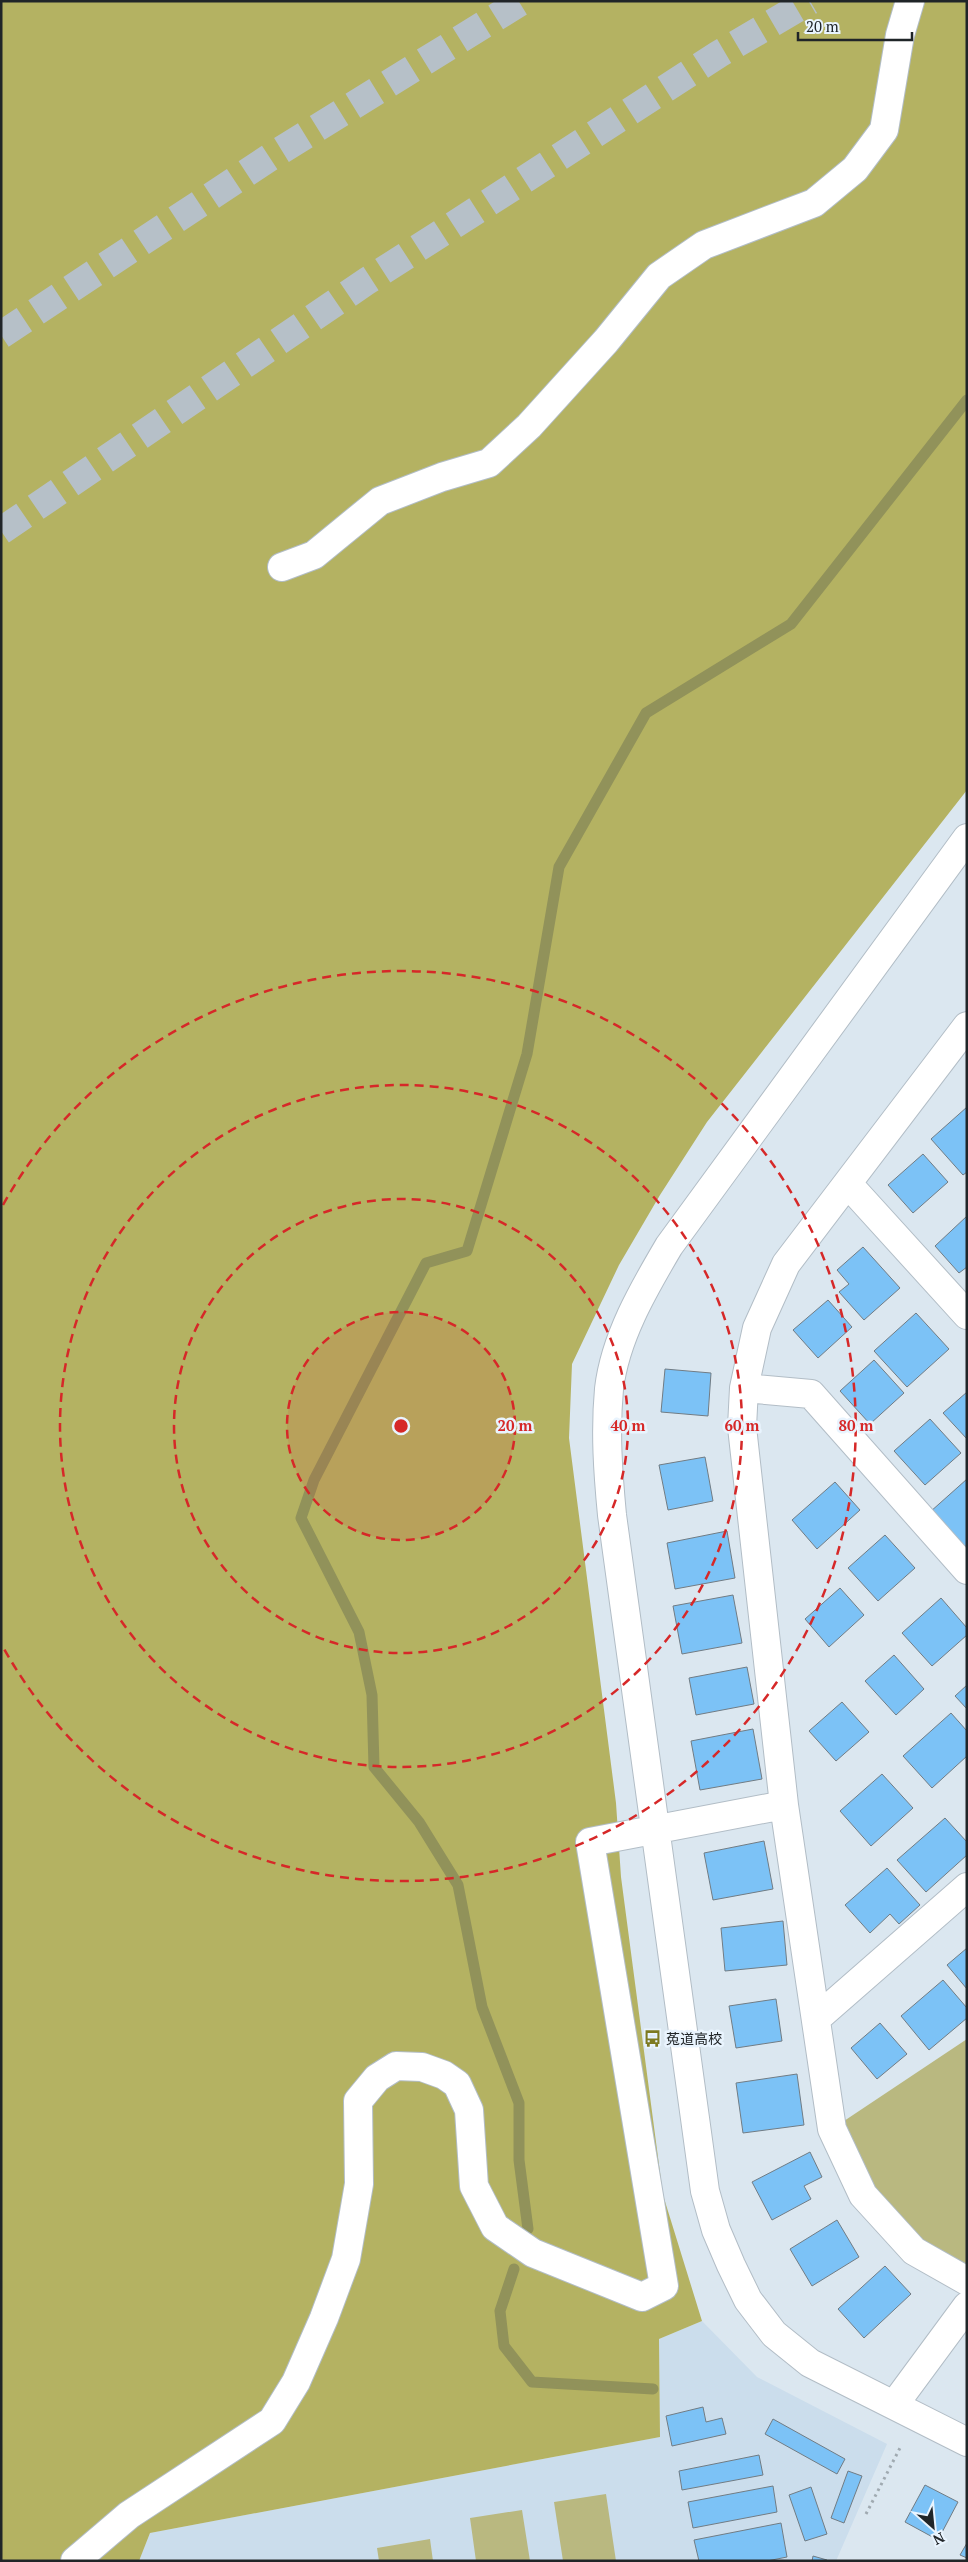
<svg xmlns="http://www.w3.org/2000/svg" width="968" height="2562" font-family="'PT Serif','Noto Sans JP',serif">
<rect width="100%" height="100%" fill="#dbe7f0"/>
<path fill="#cbddec" d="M 702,2321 L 757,2377 L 887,2444 L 836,2561 L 139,2561 L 150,2533 L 660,2437 L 659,2339 Z"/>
<path fill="#b9b880" d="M 967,2039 L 967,2281 L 914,2251 L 832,2129 Z
M 606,2494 L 616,2561 L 563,2561 L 554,2502 Z
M 522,2510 L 530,2561 L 476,2561 L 470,2518 Z
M 430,2539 L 433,2561 L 379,2561 L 377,2548 Z"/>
<path fill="#b4b262" d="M 1,1 L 967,1 L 967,790 L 707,1122 L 660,1195 L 619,1265 L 572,1364 L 569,1438 L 616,1803 L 621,1877 L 663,2195 L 702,2321 L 659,2339 L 660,2437 L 150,2533 L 139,2561 L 1,2561 Z"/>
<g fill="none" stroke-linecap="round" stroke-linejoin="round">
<path stroke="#91925a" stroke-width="11" d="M 528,2229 L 519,2160 L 519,2103 L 482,2007 L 458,1885 L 419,1822 L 374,1767 L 372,1695 L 359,1632 L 301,1518 L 314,1480 L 426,1263 L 467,1251 L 527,1054 L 559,867 L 646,713 L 791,624 L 967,400
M 514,2269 L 500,2311 L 504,2346 L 532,2382 L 653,2389"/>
</g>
<path fill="#7cc2f6" stroke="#717c84" d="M 967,1107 L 967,1172 L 963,1175 L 931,1139 Z
M 923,1154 L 948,1182 L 913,1213 L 888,1185 Z
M 967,1216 L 967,1267 L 959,1273 L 935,1246 Z
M 863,1247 L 900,1288 L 864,1320 L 839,1292 L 849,1284 L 837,1270 Z
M 828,1300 L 852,1327 L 818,1358 L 793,1330 Z
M 916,1313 L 949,1349 L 907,1387 L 874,1351 Z
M 874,1360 L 904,1393 L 870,1424 L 840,1391 Z
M 665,1369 L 711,1373 L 708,1416 L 661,1412 Z
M 967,1392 L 967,1439 L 943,1413 Z
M 930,1419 L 961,1453 L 925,1485 L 894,1451 Z
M 705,1457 L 713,1501 L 668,1510 L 659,1465 Z
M 967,1479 L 967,1545 L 963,1548 L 930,1512 Z
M 835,1482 L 860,1510 L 817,1549 L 792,1520 Z
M 727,1531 L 735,1578 L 675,1589 L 667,1543 Z
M 885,1535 L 915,1568 L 878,1601 L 848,1568 Z
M 840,1588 L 864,1615 L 829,1647 L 805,1619 Z
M 733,1595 L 742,1643 L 682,1654 L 673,1606 Z
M 941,1598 L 967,1628 L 967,1635 L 932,1666 L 902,1633 Z
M 894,1655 L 924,1689 L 896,1715 L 865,1681 Z
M 747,1667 L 754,1704 L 696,1715 L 689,1678 Z
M 967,1685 L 967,1709 L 955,1696 Z
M 842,1702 L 869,1732 L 836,1761 L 809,1731 Z
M 951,1713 L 967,1731 L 967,1756 L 932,1788 L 903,1756 Z
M 753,1729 L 762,1779 L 700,1790 L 691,1741 Z
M 882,1774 L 913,1808 L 871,1846 L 840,1811 Z
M 945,1818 L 967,1842 L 967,1855 L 926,1892 L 897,1860 Z
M 764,1841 L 773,1889 L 713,1900 L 704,1853 Z
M 887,1868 L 920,1905 L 899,1924 L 890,1914 L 870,1933 L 845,1905 Z
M 783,1921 L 787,1965 L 725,1971 L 721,1928 Z
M 967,1948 L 967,1989 L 947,1965 Z
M 943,1980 L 967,2008 L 967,2018 L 929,2050 L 901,2016 Z
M 776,1999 L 782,2041 L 736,2048 L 729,2006 Z
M 880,2023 L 907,2054 L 877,2079 L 851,2048 Z
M 797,2074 L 804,2125 L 743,2133 L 736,2083 Z
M 810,2152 L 822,2177 L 804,2186 L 811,2199 L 772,2220 L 752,2182 Z
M 837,2220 L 859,2257 L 812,2286 L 790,2249 Z
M 885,2266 L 911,2294 L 864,2338 L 838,2309 Z
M 703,2407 L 706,2422 L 722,2418 L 726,2434 L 672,2446 L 666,2416 Z
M 773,2419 L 845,2459 L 837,2474 L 765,2434 Z
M 759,2455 L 763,2475 L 682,2490 L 679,2471 Z
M 848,2471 L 862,2476 L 844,2523 L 831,2518 Z
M 925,2485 L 958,2502 L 938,2540 L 905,2522 Z
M 773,2486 L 777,2512 L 693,2528 L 688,2502 Z
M 811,2487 L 827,2534 L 805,2541 L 789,2495 Z
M 781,2523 L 787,2557 L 767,2561 L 699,2561 L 694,2540 Z
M 967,2543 L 967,2558 L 960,2555 Z
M 813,2556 L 827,2560 L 827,2561 L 812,2561 Z"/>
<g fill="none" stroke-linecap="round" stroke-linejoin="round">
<path stroke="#b6c0c8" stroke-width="28" stroke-dasharray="28 14" stroke-linecap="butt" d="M 1,335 L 275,154 L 522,1
M 1,531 L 367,281 L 719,54 L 810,1"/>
<defs>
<path id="minor" d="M 282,567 L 314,555 L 380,501 L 442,477 L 489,463 L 529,426 L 606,341 L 659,276 L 704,245 L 814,203 L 855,169 L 884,130 L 900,35 L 910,1
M 967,838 L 669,1246 C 643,1290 615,1338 609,1389 C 605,1432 608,1473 612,1515 L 705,2191 L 716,2230 L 731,2265 L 748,2300 L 774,2334 L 810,2363 L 967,2442
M 967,1026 L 786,1264 L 757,1328 L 744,1388 L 742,1427 L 784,1805 L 832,2129 L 863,2195 L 914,2251 L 967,2281
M 848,1184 L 967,1315
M 744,1388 L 811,1394 L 967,1570
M 816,2019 L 967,1887
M 894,2405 L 967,2306
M 75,2561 L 129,2515 L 272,2421 L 296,2382 L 324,2318 L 346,2259 L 359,2184 L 358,2101 L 377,2078 L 396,2066 L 422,2067 L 444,2075 L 457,2084 L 469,2110 L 474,2186 L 495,2227 L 533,2253 L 642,2297 L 664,2286 L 590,1842 L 784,1805"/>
</defs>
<use href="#minor" stroke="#b2bdc6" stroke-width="30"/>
<path stroke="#a0aab1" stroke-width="3" stroke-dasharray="2.5 4" stroke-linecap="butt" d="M 866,2514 L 901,2446"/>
<use href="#minor" stroke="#fff" stroke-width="28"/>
</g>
<circle cx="401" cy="1426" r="114" fill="#d62828" fill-opacity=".12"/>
<g fill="none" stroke="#d62828" stroke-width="2.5" stroke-dasharray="9 6">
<circle cx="401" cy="1426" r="114"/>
<circle cx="401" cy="1426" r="227"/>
<circle cx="401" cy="1426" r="341"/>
<path d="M3 1205A455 455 0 1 1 3 1647"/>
</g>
<defs>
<symbol id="bus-bare" viewBox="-9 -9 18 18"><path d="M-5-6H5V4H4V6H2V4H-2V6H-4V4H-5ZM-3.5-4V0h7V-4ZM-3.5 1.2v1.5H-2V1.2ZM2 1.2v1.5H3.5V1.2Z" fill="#7d7a21" stroke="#e9f4fe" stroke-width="2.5" paint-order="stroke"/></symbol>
</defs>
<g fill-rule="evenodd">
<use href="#bus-bare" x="640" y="2026" width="25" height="25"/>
</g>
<g text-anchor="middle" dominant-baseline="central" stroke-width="5" stroke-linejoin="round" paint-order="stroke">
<g font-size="14" fill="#202528" stroke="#e9f4fe" text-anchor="start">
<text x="666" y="2038">菟道高校</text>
</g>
</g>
<circle cx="401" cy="1426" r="8" fill="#d62828" stroke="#e9f4fe" stroke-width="2.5"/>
<g font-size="15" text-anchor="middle" font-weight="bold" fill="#d62828" stroke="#e9f4fe" stroke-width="5" stroke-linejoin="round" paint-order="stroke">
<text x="515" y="1431">20 m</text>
<text x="628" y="1431">40 m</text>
<text x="742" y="1431">60 m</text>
<text x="856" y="1431">80 m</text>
</g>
<rect width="968" height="2562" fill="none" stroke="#202528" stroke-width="5"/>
<g transform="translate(933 2527) rotate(153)" stroke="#e9f4fe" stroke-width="4" paint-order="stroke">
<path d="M0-4L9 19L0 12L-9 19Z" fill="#202528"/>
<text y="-8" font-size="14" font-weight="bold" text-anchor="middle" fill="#202528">N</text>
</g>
<path d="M798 32v8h114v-8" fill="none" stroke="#202528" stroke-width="2.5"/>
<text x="806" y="32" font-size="15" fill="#202528" stroke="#e9f4fe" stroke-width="4" paint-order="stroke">20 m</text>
</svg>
